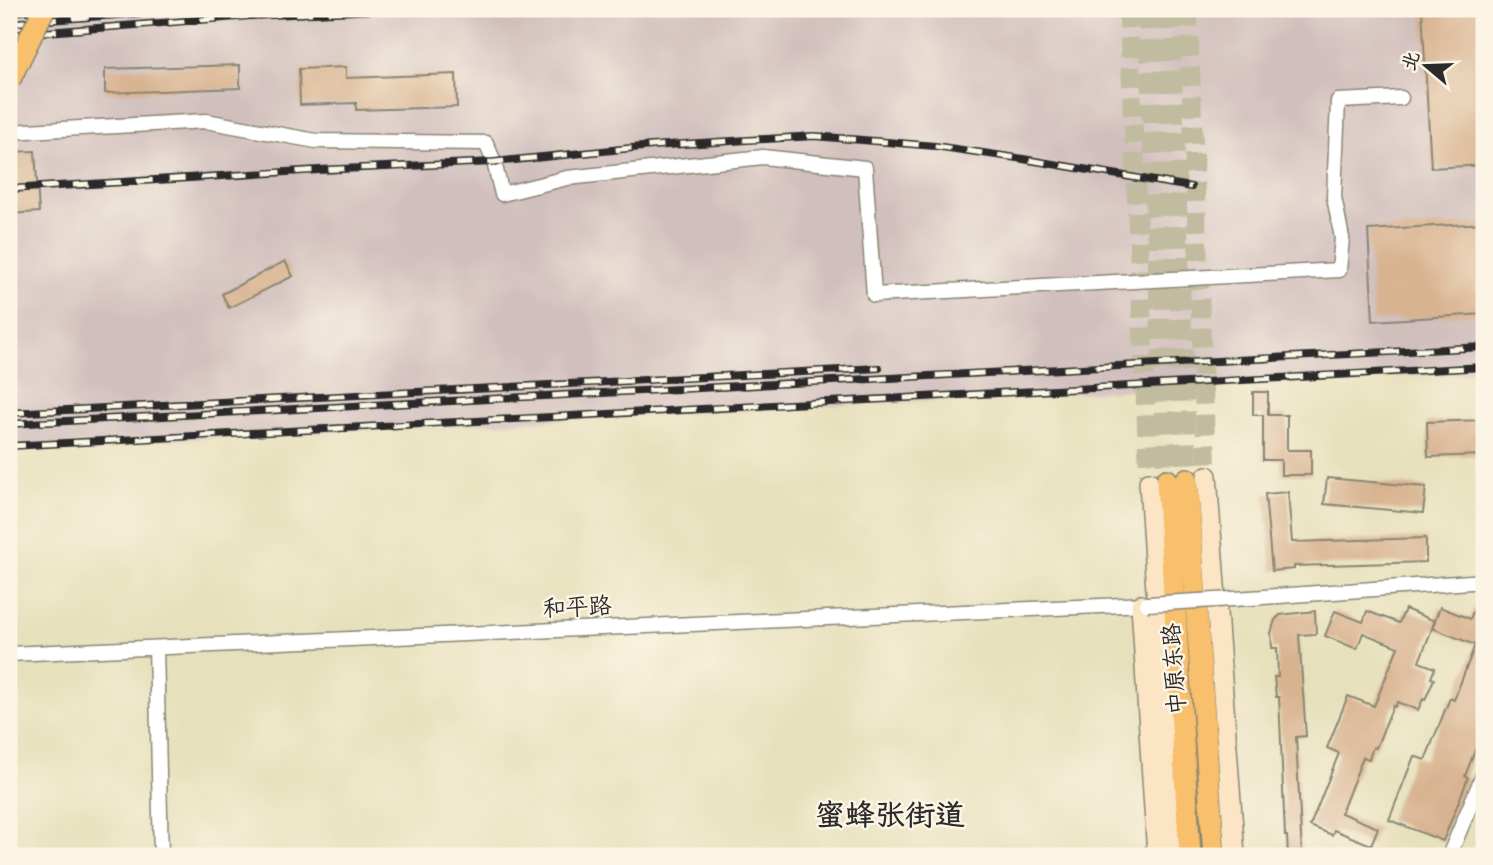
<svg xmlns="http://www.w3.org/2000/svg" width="1493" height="865" font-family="Pangolin,'LXGW WenKai TC',sans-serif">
<rect width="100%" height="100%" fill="#fcf5e5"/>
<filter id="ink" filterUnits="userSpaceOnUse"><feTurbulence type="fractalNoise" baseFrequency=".0143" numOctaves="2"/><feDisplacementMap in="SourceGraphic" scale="14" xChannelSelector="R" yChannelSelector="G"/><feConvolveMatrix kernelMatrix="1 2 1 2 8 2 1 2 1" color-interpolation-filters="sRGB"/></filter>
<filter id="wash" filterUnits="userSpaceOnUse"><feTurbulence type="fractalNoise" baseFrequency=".00686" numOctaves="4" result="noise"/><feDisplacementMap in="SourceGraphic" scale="28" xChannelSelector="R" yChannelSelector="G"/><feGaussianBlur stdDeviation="1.57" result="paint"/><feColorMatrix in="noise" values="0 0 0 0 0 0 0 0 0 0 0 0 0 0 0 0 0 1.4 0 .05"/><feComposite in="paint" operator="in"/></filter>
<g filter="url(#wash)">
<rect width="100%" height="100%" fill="#e7e0bc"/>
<path fill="#d1bfbd" d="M 9,9 L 1484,9 L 1484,372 L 9,448 Z"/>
<g id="blocks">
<path fill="#d8b390" d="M 1422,9 L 1484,9 L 1484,165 L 1431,168 Z
M 240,65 L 240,88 L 105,93 L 105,69 Z
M 346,67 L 346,78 L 456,74 L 457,107 L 356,110 L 356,103 L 300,105 L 299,69 Z
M 35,151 L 39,212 L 9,214 L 9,152 Z
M 1484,223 L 1484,314 L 1373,321 L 1368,230 Z
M 285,261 L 293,276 L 229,308 L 222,294 Z
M 1253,392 L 1268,392 L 1268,415 L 1287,415 L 1287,450 L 1311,450 L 1311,475 L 1281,475 L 1281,460 L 1263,460 L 1263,415 L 1253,415 Z
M 1484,420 L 1484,455 L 1428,457 L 1427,422 Z
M 1327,478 L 1426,487 L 1423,513 L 1324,504 Z
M 1288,492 L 1292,542 L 1426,538 L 1426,562 L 1294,566 L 1294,569 L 1272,571 L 1265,494 Z
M 1481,591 L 1484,591 L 1484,727 L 1465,776 L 1468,778 L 1443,841 L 1389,820 L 1414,756 L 1425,760 L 1450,698 L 1454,700 L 1475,645 L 1432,628 L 1440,607 L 1470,619 Z
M 1405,609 L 1435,621 L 1419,662 L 1435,668 L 1431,678 L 1434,679 L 1425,700 L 1423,699 L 1418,710 L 1397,702 L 1395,707 L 1393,706 L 1376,748 L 1373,747 L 1369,759 L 1363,757 L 1341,813 L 1378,828 L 1371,845 L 1334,830 L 1332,835 L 1310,826 L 1339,753 L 1327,748 L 1348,696 L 1374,706 L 1398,647 L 1363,633 L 1357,649 L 1325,636 L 1335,611 L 1363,622 L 1367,611 L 1399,623 Z
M 1315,611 L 1316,634 L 1299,635 L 1306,736 L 1296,737 L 1302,856 L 1288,856 L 1287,836 L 1285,836 L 1279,697 L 1276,697 L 1274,677 L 1278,677 L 1277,648 L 1272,648 L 1271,633 L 1275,620 L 1280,615 Z"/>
</g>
</g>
<g filter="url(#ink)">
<use href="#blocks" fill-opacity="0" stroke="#898674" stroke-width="2"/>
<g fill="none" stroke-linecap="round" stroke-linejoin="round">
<path stroke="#c1bc9f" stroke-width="19" stroke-dasharray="19 10" stroke-linecap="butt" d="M 1128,9 L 1149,482
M 1188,9 L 1207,476"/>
<path stroke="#c1bc9f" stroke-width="21" stroke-dasharray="21 10" stroke-linecap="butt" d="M 1148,9 L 1167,480
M 1169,9 L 1187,479"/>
<defs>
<path id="street" d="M 9,132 L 206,121 L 316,141 L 486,143 L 494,162 L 502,194 L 567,178 L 763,157 L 865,168 L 874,295 L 1339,270 L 1342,238 L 1334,197 L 1338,101 L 1401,98
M 1250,598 L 1484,581
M 156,648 L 161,856
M 9,654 L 1147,604
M 1449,856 L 1484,773"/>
<path id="secondary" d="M 1207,476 L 1235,856
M 1149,482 L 1173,856
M 1141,605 L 1157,856"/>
<path id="primary" d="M 1187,479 L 1214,856
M 1167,480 L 1190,856"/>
</defs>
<use href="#street" stroke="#898674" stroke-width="17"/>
<use href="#secondary" stroke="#898674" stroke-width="22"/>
<use href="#primary" stroke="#898674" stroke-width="24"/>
<use href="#street" stroke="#fff" stroke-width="14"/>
<use href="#secondary" stroke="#fce5c4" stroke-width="19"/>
<use href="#primary" stroke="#f8bf6c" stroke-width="21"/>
<defs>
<path id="rail" d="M 9,12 L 52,9
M 9,23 L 197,9
M 9,35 L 250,16 L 397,9
M 9,189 L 319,170 L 494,162 L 652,146 L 814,136 L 935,146 L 1017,158 L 1191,187
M 9,413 L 879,368
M 9,424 L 1484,347
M 9,446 L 1484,367"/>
</defs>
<use href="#rail" stroke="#2b2b2b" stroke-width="8"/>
<use href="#rail" stroke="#fcf5e5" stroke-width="5" stroke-dasharray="16" stroke-linecap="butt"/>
<defs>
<path id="street-bridge" d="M 1147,604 L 1250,598"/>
<path id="primary-bridge" d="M 9,81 L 44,9"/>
</defs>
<use href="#street-bridge" stroke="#898674" stroke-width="17" stroke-linecap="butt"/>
<use href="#primary-bridge" stroke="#898674" stroke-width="24" stroke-linecap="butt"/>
<use href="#street-bridge" stroke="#fff" stroke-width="14"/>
<use href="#primary-bridge" stroke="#f8bf6c" stroke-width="21"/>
</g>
</g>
<g text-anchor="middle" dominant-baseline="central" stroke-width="5" stroke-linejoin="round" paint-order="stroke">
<g font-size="23" fill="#2b2b2b" stroke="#fcf5e5">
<text transform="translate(577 607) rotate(-3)">和平路</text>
<text transform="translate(1174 669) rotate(-94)">中原东路</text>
</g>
<g font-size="30" font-weight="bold" fill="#2b2b2b" stroke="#fcf5e5">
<text x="890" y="815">蜜蜂张街道</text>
</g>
</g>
<rect width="1493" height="865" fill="none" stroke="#fcf5e5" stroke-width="35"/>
<g transform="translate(1426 66) rotate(289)" stroke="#fcf5e5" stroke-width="5" paint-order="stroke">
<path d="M0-5L12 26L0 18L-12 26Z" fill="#2b2b2b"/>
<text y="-10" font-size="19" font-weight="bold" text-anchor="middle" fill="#2b2b2b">北</text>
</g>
</svg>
